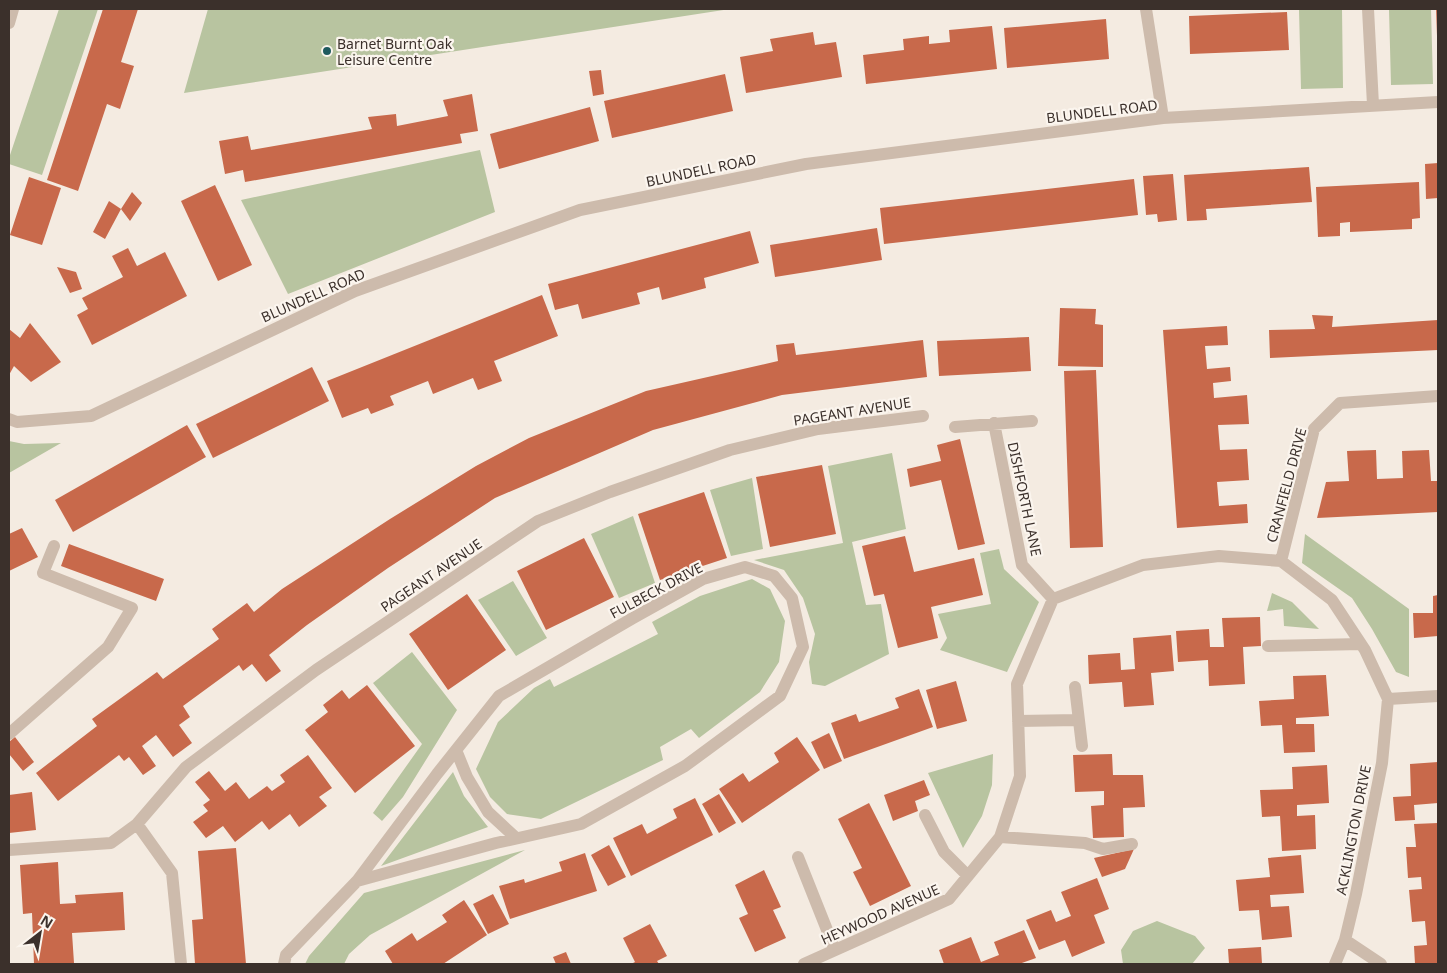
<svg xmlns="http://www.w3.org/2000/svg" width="1447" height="973" font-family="'Noto Sans',sans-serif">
<rect width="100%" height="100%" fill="#f4ebe1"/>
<path fill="#b8c4a0" d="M 59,9 L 98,9 L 42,175 L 9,164 L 9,158 Z
M 208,9 L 730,9 L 184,93 Z
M 1299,9 L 1342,9 L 1343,88 L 1301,89 Z
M 1389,9 L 1431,9 L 1433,84 L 1391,85 Z
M 480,150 L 495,212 L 288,294 L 241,200 Z
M 9,441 L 24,444 L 61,443 L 9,473 Z
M 892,453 L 906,529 L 852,542 L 866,605 L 881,604 L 889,654 L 825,686 L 812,684 L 809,662 L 815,634 L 803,598 L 784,570 L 754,560 L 843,543 L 828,466 Z
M 752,478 L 763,549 L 731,556 L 710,490 Z
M 633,516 L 655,583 L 619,598 L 591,534 Z
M 1305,534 L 1409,609 L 1409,677 L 1396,672 L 1372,629 L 1352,598 L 1302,563 Z
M 999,549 L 1004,569 L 1039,602 L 1007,672 L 940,650 L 947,638 L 938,614 L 991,604 L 980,553 Z
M 752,579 L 770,589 L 785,621 L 779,662 L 760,692 L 699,738 L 691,729 L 660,747 L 663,760 L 541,819 L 507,814 L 490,797 L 476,769 L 498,722 L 534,688 L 550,679 L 554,687 L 658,634 L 652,622 L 700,596 Z
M 513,581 L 547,638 L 516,656 L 478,600 Z
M 1272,593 L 1292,602 L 1319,629 L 1284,626 L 1283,609 L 1267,611 Z
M 412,652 L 457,710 L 403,797 L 382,821 L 373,813 L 422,744 L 373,683 Z
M 993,754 L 992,785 L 982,816 L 963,848 L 928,773 Z
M 453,772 L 464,796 L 488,827 L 381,866 Z
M 525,850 L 370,935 L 349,954 L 344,964 L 305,964 L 309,956 L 364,893 Z
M 1157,921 L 1195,936 L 1205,948 L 1192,964 L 1123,964 L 1121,950 L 1133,931 Z"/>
<path fill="#c8694b" d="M 103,9 L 138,9 L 121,62 L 134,66 L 120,109 L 107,104 L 78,191 L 47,180 Z
M 1436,9 L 1438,9 L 1438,36 L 1437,36 Z
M 1287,12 L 1289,50 L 1190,54 L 1189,16 Z
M 1106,19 L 1109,59 L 1007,68 L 1004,28 Z
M 992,26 L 997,69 L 866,84 L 863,55 L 904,50 L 903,39 L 929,36 L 929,44 L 950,42 L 949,30 Z
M 813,32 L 815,45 L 836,42 L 842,77 L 746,93 L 740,57 L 773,51 L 770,39 Z
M 601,70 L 604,94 L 593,96 L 589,71 Z
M 725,74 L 733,111 L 612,138 L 604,101 Z
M 472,94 L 478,131 L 460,134 L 462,143 L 245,182 L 243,170 L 225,174 L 219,141 L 248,136 L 251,150 L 372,129 L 368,117 L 396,114 L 397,126 L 448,116 L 443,100 Z
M 590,107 L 599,141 L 499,169 L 490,134 Z
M 1438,163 L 1438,198 L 1426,199 L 1425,164 Z
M 1309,167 L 1312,202 L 1206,209 L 1207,220 L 1187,221 L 1184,175 Z
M 1173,174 L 1177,220 L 1158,222 L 1157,214 L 1146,215 L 1143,176 Z
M 29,177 L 61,188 L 42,245 L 10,235 Z
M 1134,179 L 1138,215 L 884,244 L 880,208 Z
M 1419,182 L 1420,218 L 1412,219 L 1412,229 L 1350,232 L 1350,222 L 1340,223 L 1340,236 L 1318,237 L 1316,187 Z
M 215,185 L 252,265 L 218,281 L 181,201 Z
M 132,192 L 142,203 L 130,221 L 121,209 L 105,239 L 93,232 L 109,201 L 121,209 Z
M 877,228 L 882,260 L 775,277 L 770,245 Z
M 750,231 L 759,263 L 704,278 L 706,288 L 662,300 L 659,287 L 637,293 L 640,304 L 582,319 L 578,304 L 555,310 L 548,284 Z
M 128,248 L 137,266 L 165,252 L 187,296 L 92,345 L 77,315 L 88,309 L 82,298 L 123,277 L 112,256 Z
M 57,267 L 76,272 L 82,289 L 70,293 Z
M 542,295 L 558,336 L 494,361 L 502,381 L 478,390 L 473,378 L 433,394 L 428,381 L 390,396 L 394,405 L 371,414 L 368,408 L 342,418 L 327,381 Z
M 1060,308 L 1096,309 L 1095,324 L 1103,325 L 1103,367 L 1058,366 Z
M 1312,315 L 1333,316 L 1332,327 L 1438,320 L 1438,350 L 1270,358 L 1269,330 L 1315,329 Z
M 30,323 L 61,362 L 31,382 L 14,366 L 9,375 L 9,329 L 20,338 Z
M 1227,326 L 1228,345 L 1205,346 L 1207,369 L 1230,367 L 1231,381 L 1213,383 L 1214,398 L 1247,395 L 1249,424 L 1218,425 L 1220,450 L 1247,449 L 1249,480 L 1217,482 L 1219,506 L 1247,504 L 1248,523 L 1177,528 L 1163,330 Z
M 1029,337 L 1031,371 L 939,376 L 937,341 Z
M 923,340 L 927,377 L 782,395 L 653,430 L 495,498 L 388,568 L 307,625 L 269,655 L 281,671 L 266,682 L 252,664 L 243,671 L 239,665 L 183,706 L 190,717 L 179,725 L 192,743 L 173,757 L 156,735 L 142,746 L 156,766 L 143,775 L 129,757 L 124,761 L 119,755 L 58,801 L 36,773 L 97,726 L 92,719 L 157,672 L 163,679 L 219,639 L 212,629 L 247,603 L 254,612 L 282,589 L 390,519 L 476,466 L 529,438 L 646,391 L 778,361 L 776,345 L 794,343 L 796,355 Z
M 312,367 L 329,401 L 213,458 L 196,424 Z
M 1096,370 L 1103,547 L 1070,548 L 1064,371 Z
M 187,425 L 206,457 L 73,532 L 55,500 Z
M 960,439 L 985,544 L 958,550 L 941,480 L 910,487 L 907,469 L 941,461 L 937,445 Z
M 1376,450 L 1377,479 L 1403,478 L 1402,451 L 1429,450 L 1431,481 L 1438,481 L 1438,512 L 1317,518 L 1326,482 L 1349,481 L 1347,451 Z
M 822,465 L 836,534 L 770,547 L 756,477 Z
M 704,492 L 727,558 L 660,580 L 638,514 Z
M 22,528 L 38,557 L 9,571 L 9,534 Z
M 905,536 L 914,572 L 974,558 L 983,595 L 931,607 L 938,638 L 898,648 L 884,594 L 874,596 L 862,546 Z
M 584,538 L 614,597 L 546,630 L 517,571 Z
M 69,544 L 164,579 L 156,601 L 61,566 Z
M 467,594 L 506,650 L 448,690 L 409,634 Z
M 1438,595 L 1438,636 L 1414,638 L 1413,613 L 1433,613 L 1433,596 Z
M 1260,617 L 1261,646 L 1243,647 L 1245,684 L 1209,686 L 1208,660 L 1178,662 L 1176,631 L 1209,629 L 1210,647 L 1224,647 L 1222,618 Z
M 1171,635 L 1174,671 L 1151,673 L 1154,705 L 1124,707 L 1122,682 L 1089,684 L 1088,655 L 1120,653 L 1121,670 L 1135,669 L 1133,638 Z
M 1326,675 L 1329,716 L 1296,718 L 1296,724 L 1314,724 L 1315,752 L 1284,753 L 1282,725 L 1261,726 L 1259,701 L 1294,699 L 1293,676 Z
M 956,681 L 967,721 L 937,729 L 926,690 Z
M 367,685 L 415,746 L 355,793 L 305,730 L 328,712 L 323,705 L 342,690 L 349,699 Z
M 919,689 L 933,727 L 844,759 L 831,723 L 856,714 L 859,722 L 899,708 L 895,698 Z
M 829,733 L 842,761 L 824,769 L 811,742 Z
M 15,737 L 34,762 L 23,771 L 9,754 L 9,742 Z
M 797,737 L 820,770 L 742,823 L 719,789 L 743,773 L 749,782 L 779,762 L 774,753 Z
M 1112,754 L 1113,775 L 1143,775 L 1145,807 L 1123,808 L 1124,837 L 1093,838 L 1091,806 L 1104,805 L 1104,791 L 1075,792 L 1073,755 Z
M 308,755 L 332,788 L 319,797 L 327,806 L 299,827 L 290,814 L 269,830 L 262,821 L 235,842 L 223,826 L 206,838 L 193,822 L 208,811 L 203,805 L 210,800 L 195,782 L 209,771 L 225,791 L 236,782 L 249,799 L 267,786 L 272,791 L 285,782 L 280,775 Z
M 1438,762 L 1438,803 L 1414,805 L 1415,820 L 1395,821 L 1393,797 L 1411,796 L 1410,764 Z
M 1327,765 L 1329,803 L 1297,805 L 1297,816 L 1315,815 L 1316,849 L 1282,851 L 1280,816 L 1262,817 L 1260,790 L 1293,789 L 1292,767 Z
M 924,780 L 930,795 L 915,801 L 918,811 L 893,821 L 884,795 Z
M 32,792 L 36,830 L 9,833 L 9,795 Z
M 719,794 L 736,823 L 719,833 L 702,804 Z
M 695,798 L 713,835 L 631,876 L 613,838 L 642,824 L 647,834 L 677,818 L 673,809 Z
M 869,803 L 911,886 L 870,906 L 853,872 L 862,868 L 838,819 Z
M 1438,823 L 1438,964 L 1415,964 L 1414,946 L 1427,945 L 1425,921 L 1412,922 L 1409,890 L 1422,889 L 1421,877 L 1408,878 L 1406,847 L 1416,847 L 1414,824 Z
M 609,845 L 626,877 L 608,886 L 591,855 Z
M 236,848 L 246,964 L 195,964 L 192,920 L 203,919 L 198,851 Z
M 1134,849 L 1125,869 L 1102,877 L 1094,858 Z
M 585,853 L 597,891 L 510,919 L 499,886 L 524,879 L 525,883 L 562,871 L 559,862 Z
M 1301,855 L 1304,893 L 1270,895 L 1271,907 L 1289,906 L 1292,937 L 1262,940 L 1259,910 L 1239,911 L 1236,880 L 1270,877 L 1268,858 Z
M 58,862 L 60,904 L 76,903 L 75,895 L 123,892 L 125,930 L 72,933 L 74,963 L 34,964 L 32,913 L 23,914 L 20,865 Z
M 764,870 L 781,907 L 773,910 L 786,938 L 755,952 L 739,918 L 748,914 L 735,885 Z
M 1097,878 L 1109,909 L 1094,915 L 1105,943 L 1072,957 L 1065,940 L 1039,950 L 1026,920 L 1051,910 L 1056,922 L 1071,916 L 1061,892 Z
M 493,894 L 509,924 L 488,934 L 473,904 Z
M 464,900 L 487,935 L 443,964 L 393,964 L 385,951 L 412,933 L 417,941 L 447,922 L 442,915 Z
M 650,924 L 667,956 L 657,961 L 659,964 L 631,964 L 635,962 L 623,938 Z
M 1024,930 L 1036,958 L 1019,964 L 944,964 L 939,950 L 971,937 L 981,962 L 999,955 L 994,942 Z
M 1261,947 L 1262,964 L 1229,964 L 1228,949 Z
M 566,952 L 571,964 L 556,964 L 553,957 Z"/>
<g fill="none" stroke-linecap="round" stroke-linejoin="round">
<path stroke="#cdbbac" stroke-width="12" d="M 1146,9 L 1163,118
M 1368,9 L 1373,105
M 9,23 L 13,9
M 9,419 L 17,422 L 91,416 L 355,291 L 580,210 L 806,164 L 1163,118 L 1438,102
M 994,423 L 1022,565 L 1053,599
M 955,427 L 1032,421
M 1281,561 L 1314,429 L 1340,403 L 1438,396
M 1268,646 L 1361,644
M 1075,687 L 1082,746
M 1388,699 L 1438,696
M 1018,721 L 1078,720
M 9,734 L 108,647 L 132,608 L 43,573 L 54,546
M 456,750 L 467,777 L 488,812 L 516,838
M 925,815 L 944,852 L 968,876
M 137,824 L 172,873 L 181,964
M 1000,837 L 1085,843 L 1103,849 L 1132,844
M 9,850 L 111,843 L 137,824 L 186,767 L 316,670 L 538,521 L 610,492 L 730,450 L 818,429 L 923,416
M 798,857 L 835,950
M 1345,940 L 1381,964
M 284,964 L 286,955 L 357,881 L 437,774 L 499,696 L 633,618 L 703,579 L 745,567 L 774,576 L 792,598 L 803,647 L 780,696 L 685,766 L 581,824 L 496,843 L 357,881
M 804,964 L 949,899 L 1000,837 L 1020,776 L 1017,684 L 1053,599 L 1143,565 L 1219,556 L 1281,561 L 1332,600 L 1365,650 L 1388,699
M 1335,964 L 1345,940 L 1356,894 L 1382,763 L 1388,699"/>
</g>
<circle fill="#1f5a5e" stroke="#fbf5ee" stroke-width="2" cx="327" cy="51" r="5"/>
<g text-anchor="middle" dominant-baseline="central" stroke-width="4.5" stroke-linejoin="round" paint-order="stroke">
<g font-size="14" fill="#3b302b" stroke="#fbf5ee" text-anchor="start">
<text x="337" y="43">Barnet Burnt Oak<tspan x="337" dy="16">Leisure Centre</tspan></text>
</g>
<g font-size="14" fill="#3b302b" stroke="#fbf5ee">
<text transform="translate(1102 111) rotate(-7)">BLUNDELL ROAD</text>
<text transform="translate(701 170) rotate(-12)">BLUNDELL ROAD</text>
<text transform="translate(313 295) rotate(-24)">BLUNDELL ROAD</text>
<text transform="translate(852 411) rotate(-9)">PAGEANT AVENUE</text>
<text transform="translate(1286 485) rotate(-75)">CRANFIELD DRIVE</text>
<text transform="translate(1025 499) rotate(78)">DISHFORTH LANE</text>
<text transform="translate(431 575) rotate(-34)">PAGEANT AVENUE</text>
<text transform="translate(656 590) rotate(-28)">FULBECK DRIVE</text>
<text transform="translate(1353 830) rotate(-79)">ACKLINGTON DRIVE</text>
<text transform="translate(880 914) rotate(-24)">HEYWOOD AVENUE</text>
</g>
</g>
<rect width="1447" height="973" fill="none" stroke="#3b302b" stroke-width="20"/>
<g transform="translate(40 933) rotate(31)" stroke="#fbf5ee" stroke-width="4" paint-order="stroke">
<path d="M0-4L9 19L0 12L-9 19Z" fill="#3b302b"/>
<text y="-8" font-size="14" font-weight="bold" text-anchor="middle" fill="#3b302b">N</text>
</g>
</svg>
